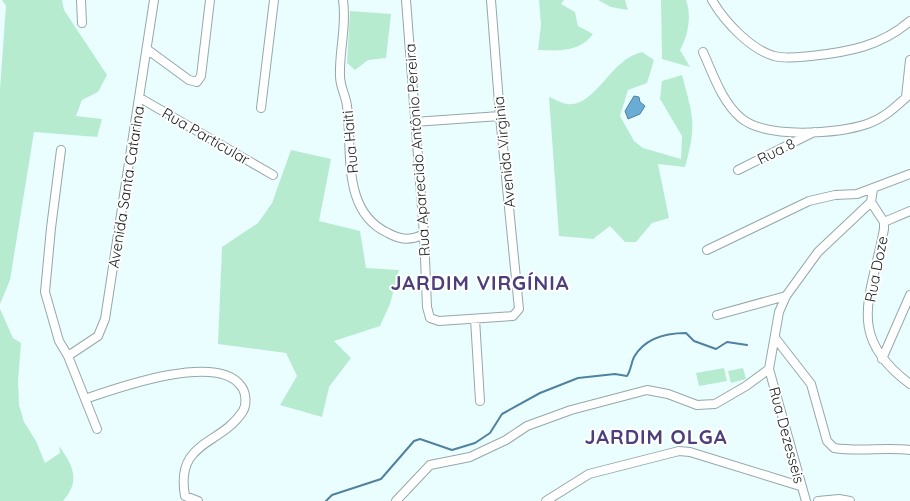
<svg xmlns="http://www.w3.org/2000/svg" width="910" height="501" font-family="Quicksand,sans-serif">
<rect width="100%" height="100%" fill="#ebfeff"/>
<path fill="#b7ebd0" d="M 2,0 L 62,0 L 64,10 L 107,75 L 98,92 L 82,100 L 76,116 L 102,119 L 97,137 L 34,132 L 10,280 L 0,304 L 0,89 L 6,6 Z
M 539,0 L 564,0 L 561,4 L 575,12 L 578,26 L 593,34 C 580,52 558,51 538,50 L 541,25 Z
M 598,0 L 625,0 L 628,10 L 611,7 Z
M 661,0 L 686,0 C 692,15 688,37 680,50 L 690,67 L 662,59 Z
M 350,11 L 391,14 L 386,58 L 368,60 L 355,70 L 347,63 Z
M 642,52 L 654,60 L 647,83 L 628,90 L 620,116 L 634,141 L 643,148 L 681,159 L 682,136 L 660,99 L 662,81 L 682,75 C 693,116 697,125 685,167 L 658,164 L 669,218 L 652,223 L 636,242 L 625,242 L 610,226 L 593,239 L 559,236 L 549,97 C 554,99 561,103 567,104 C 595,108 610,59 642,52 Z
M 291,150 L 331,159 L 319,221 L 360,231 L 366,268 L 399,270 L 390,304 L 380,326 L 334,341 L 351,358 L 329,387 L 322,417 L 280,405 L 297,376 L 286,353 L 218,344 L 222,247 L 258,223 L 272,203 Z
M 0,309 L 13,338 L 21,343 L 18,381 L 19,405 L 24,422 L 36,441 L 45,463 L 60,453 L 59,446 C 73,465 81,481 63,501 L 0,501 Z
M 724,368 L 727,381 L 699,386 L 696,373 Z
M 743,368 L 746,379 L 731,383 L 728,371 Z"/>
<path fill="#69acd5" stroke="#50819e" d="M 634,96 L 639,97 L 640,102 L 645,106 L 640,114 L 628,119 L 625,111 Z"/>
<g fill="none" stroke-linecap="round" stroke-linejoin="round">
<path stroke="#50819e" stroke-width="2" d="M 326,501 L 332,495 L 381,479 L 414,441 L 420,439 L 452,450 L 475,443 L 490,433 L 502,414 L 540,393 L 578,378 L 615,374 L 627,376 C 631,370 631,363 634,357 C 645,338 666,333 686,333 L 694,341 L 716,349 L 727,342 L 747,345"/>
<defs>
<path id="minor" d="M 81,0 L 82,23
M 343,0 C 347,26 339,50 340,76 C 340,87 346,96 347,106 C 353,148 340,211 388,233 C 401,240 410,241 424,234
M 406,0 L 424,234 L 427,307 L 430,318 L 439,321 L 513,316 L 519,309 L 500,116 L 491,0
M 712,0 C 724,21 750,49 774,56 C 786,59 799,57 811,56 C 849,52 881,46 910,21
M 148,50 L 189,80 L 197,82 L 201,76 L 210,0
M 703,52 C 713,74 722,102 741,118 C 766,139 837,134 867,124 C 885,118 896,106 910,94
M 906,97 L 910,60
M 140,98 L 273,175
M 261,108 L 274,0
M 414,122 L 500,116
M 61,150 L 51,228 L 45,292 L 59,341 L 68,356 L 97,429
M 738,170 L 814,132
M 871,202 L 884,222 L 884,229 C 872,296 844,335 910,384
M 884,222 L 910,211
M 707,250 L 809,201 L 835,195 L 857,194 L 910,174
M 717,315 L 786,296
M 475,319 L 480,401
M 776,339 L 811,384 L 827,441 L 834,448 C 860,452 884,447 910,450
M 68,356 L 98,336 L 105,319 L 154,0
M 882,359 L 910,295
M 85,399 C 117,388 217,352 241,386 C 246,392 247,404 243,411 C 221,446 175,440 185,496 L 198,501
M 396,501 L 430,465 L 470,457 L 506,440 L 527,426 L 571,410 L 647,390 L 668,394 L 697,405 L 715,404 L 746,386 L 769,369
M 546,501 L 589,474 L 679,451 L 690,452 L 800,486
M 806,501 L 769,369 L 779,312 L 786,296 L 818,252 L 871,202 L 873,189
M 818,501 L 839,499 L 850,501"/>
</defs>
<use href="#minor" stroke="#95a7a8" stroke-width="10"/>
<use href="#minor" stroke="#fff" stroke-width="8"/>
</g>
<g text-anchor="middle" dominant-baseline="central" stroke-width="4" stroke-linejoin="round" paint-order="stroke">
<g font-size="15" fill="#171e1e" stroke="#fff">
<text transform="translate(206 136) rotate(30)">Rua Particular</text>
<text transform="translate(350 142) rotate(-95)">Rua Haiti</text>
<text transform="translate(417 150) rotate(-94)">Rua Aparecido Antônio Pereira</text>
<text transform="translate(776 151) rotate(-26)">Rua 8</text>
<text transform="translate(504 152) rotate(-96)">Avenida Virginia</text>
<text transform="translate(126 187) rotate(-81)">Avenida Santa Catarina</text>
<text transform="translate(876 269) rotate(-79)">Rua Doze</text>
<text transform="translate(787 435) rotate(75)">Rua Dezesseis</text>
</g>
<g font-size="20" font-weight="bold" letter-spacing="1" fill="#4d3f7c" stroke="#fff">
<text x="480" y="282">JARDIM VIRGÍNIA</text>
<text x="656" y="436">JARDIM OLGA</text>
</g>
</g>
</svg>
